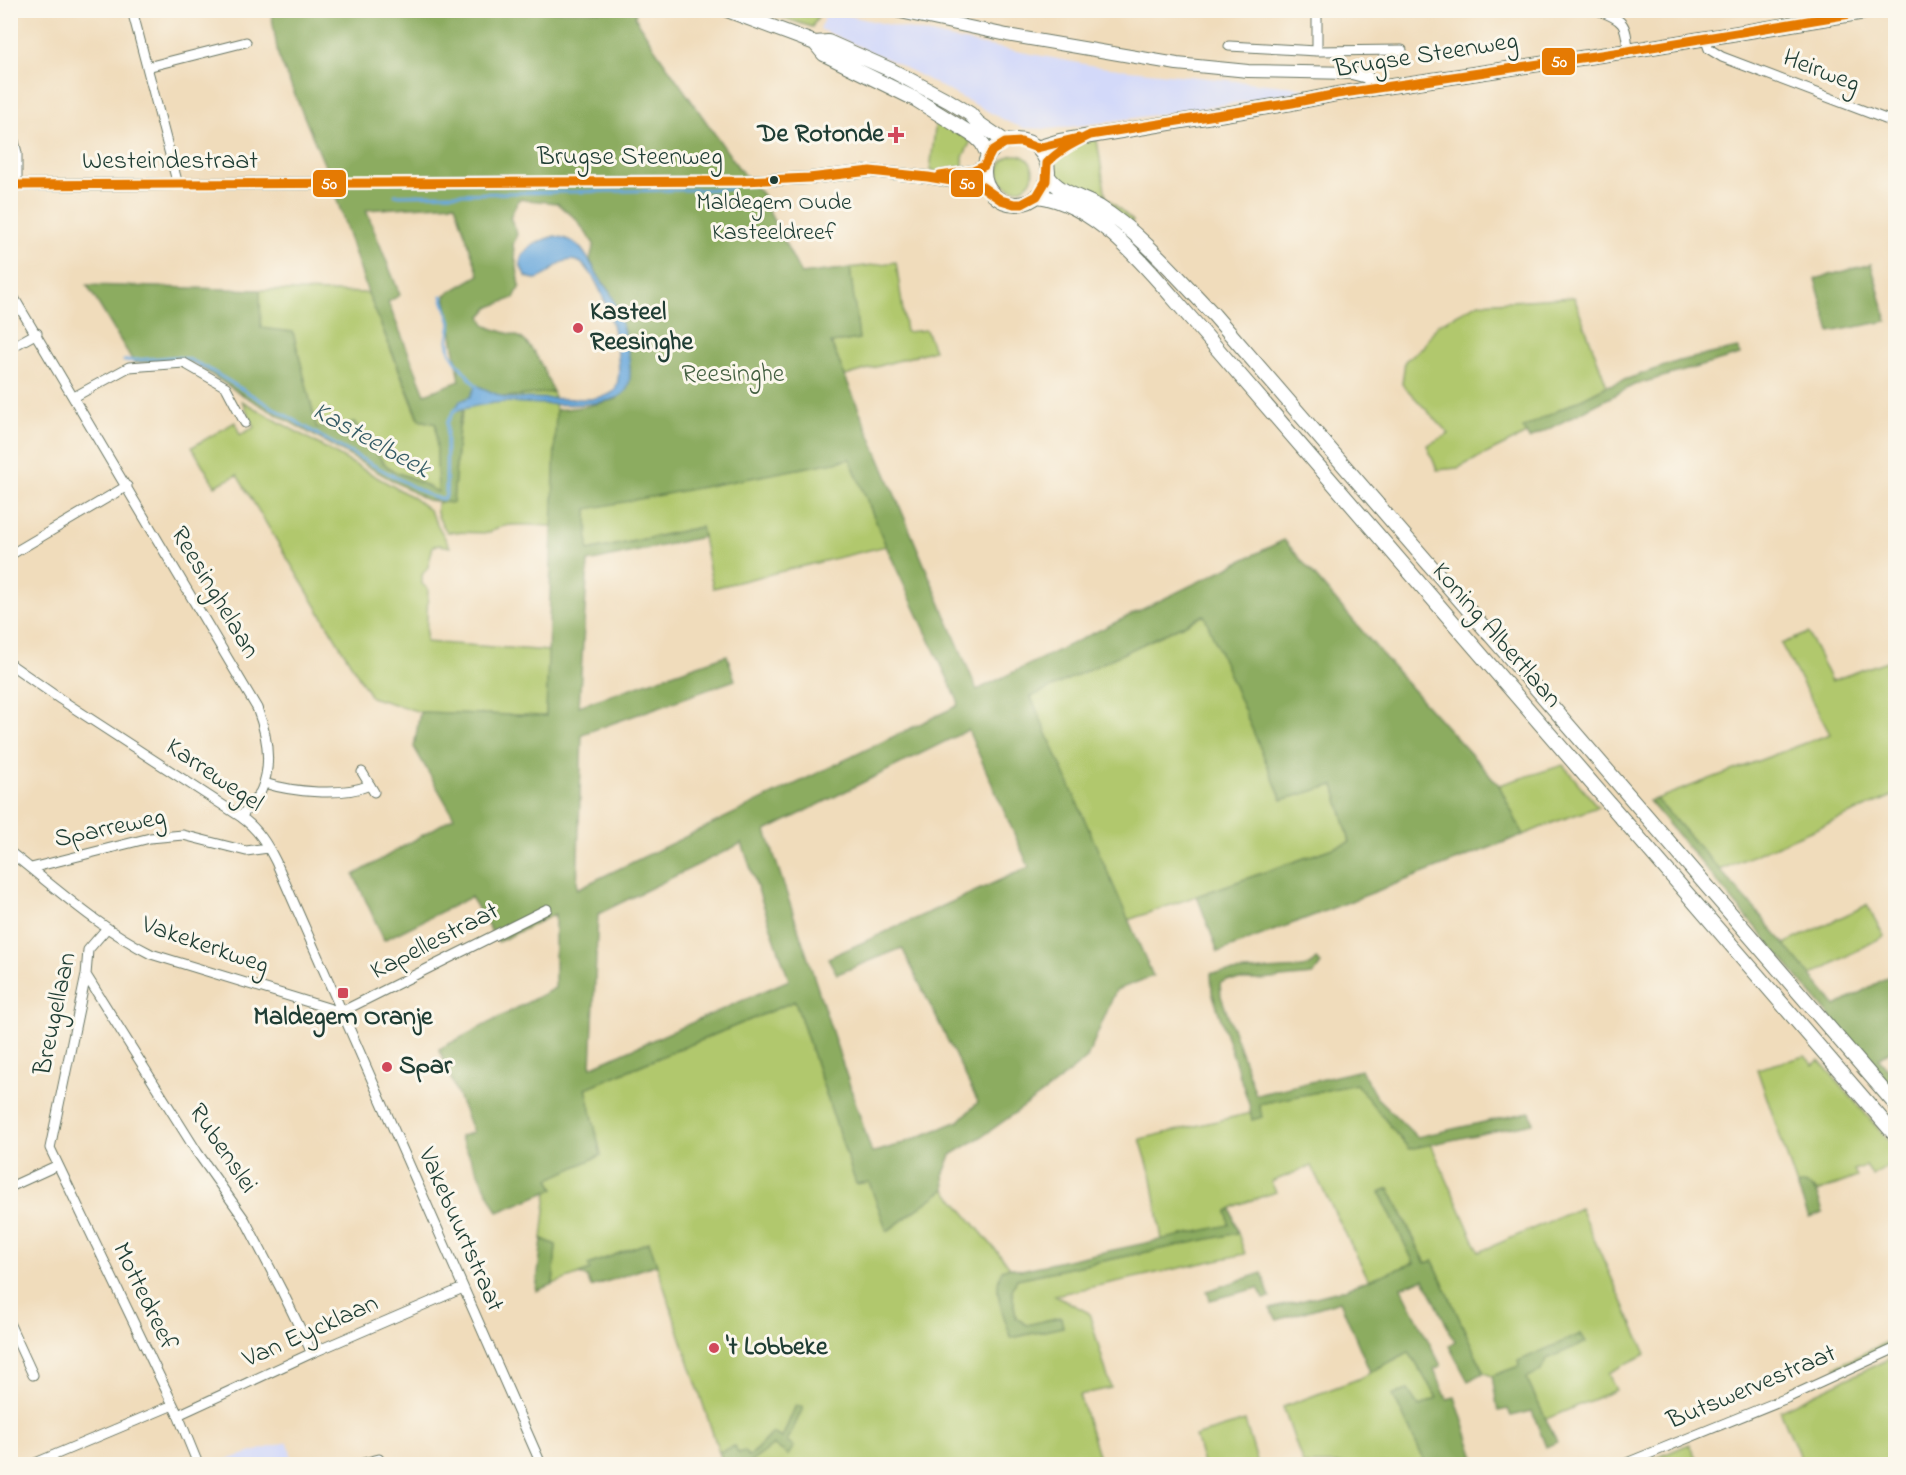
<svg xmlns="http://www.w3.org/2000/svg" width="1906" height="1475" font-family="'Indie Flower',sans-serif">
<rect width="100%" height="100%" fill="#fbf7ec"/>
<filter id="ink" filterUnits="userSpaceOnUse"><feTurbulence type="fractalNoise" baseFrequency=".0167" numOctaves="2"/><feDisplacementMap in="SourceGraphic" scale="12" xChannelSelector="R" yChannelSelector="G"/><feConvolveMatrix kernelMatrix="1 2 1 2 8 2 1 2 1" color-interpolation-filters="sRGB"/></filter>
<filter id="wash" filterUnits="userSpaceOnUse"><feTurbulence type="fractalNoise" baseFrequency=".008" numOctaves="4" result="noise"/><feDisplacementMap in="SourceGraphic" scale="24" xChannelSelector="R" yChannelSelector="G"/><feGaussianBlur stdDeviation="1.35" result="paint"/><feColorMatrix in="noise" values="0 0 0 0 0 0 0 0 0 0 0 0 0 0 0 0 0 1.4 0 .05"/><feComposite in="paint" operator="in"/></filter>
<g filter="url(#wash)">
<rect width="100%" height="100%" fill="#f0dcbb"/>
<path fill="#d3d9f9" d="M 827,11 L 958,40 L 1100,67 L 1307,88 L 1284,96 L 1086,125 L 1049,129 L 1024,128 L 1010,123 L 896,63 L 820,29 Z
M 288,1442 L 293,1464 L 211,1464 Z"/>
<path fill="#b1c86d" stroke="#688250" stroke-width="1.5" d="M 762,11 L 812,11 L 816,13 L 818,17 L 812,27 Z
M 936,120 L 971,141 L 963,157 L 963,166 L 940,171 L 930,171 Z
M 1090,140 L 1097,140 L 1106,197 L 1133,221 L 1129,224 C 1112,215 1057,188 1053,171 C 1052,166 1055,161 1057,158 C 1064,148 1079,145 1090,140 Z
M999 172a17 17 0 1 1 34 0a17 17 0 1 1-34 0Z
M 896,262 L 906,332 L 926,330 L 934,350 L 845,376 L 831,343 L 859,339 L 850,268 Z
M 260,290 L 368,293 L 419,420 L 436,424 L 438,492 L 409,477 L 392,471 L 383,462 L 354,422 L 317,428 L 293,332 L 260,329 Z
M 1574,297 L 1607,386 L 1524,428 L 1526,434 L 1458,468 L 1437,470 L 1427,445 L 1449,434 L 1402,384 L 1405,361 L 1423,347 L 1437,325 L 1479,303 Z
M 553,392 L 556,410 L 553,526 C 536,526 501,520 490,533 L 447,532 C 442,523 432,512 439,502 L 453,503 L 459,428 L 466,401 Z
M 242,401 L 412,497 L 429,510 L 450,547 L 440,545 L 433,546 L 428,567 L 422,575 L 422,584 L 428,589 L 426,642 L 549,651 L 546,716 L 420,712 L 371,697 L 237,475 L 215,486 L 192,447 L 235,422 L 240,435 L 255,427 Z
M 850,459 L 886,546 L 713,588 L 701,527 L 587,551 L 587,508 Z
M 1205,615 L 1282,799 L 1334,785 L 1350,842 L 1128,920 L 1030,697 Z
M 1808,633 L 1831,681 L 1895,658 L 1895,795 L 1719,870 L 1656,799 L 1830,734 L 1781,644 Z
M 1563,765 L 1598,807 L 1552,823 L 1523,835 L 1499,785 Z
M 1867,905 L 1884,936 L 1810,976 L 1784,944 Z
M 795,1001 L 856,1184 L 869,1182 L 888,1231 L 945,1189 L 1010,1267 L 1002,1270 L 1011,1338 L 1063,1327 L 1060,1317 L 1027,1325 L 1016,1318 L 1012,1290 L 1017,1279 L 1238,1233 L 1245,1254 L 1055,1295 L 1089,1313 L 1111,1388 L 1079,1395 L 1101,1464 L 748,1464 L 774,1445 L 788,1455 L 787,1442 L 796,1405 L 782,1438 L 772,1433 L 749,1457 L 738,1453 L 735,1446 L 719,1452 L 649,1242 L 588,1265 L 591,1270 L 553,1284 L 556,1245 L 542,1239 L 547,1192 L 554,1189 L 549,1179 L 601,1155 L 586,1088 Z
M 1805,1056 L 1813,1065 L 1819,1060 L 1895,1148 L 1895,1161 L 1873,1176 L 1866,1166 L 1854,1170 L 1857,1177 L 1817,1192 C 1811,1185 1806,1184 1797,1186 L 1757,1069 Z
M 1356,1084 L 1409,1149 L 1431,1144 L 1479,1252 L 1580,1208 L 1646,1354 L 1608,1373 L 1616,1390 L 1546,1419 L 1526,1378 L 1547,1359 L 1585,1342 L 1492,1376 L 1484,1373 L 1433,1261 L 1426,1263 L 1389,1188 L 1380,1192 L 1381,1195 L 1414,1263 L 1369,1280 L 1311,1166 L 1271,1182 L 1276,1192 L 1237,1205 L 1227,1211 L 1230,1225 L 1162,1240 L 1152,1178 L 1140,1139 L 1251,1113 L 1252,1119 L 1259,1104 Z
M 1895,1338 L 1895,1344 L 1837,1370 L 1835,1367 Z
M 1409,1352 L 1437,1398 L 1419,1407 L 1393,1395 L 1426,1464 L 1303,1464 L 1283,1407 L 1358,1379 Z
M 1895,1356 L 1895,1464 L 1803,1464 L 1780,1410 Z
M 1245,1421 L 1258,1464 L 1203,1464 L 1195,1436 Z
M 1689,1444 L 1699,1464 L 1643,1464 Z"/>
<path fill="#8cac60" stroke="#56744a" stroke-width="1.5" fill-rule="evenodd" d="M 271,11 L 636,11 L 635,17 L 655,49 L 740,170 L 763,195 L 763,200 L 801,274 L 850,268 L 859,339 L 831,343 L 977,690 L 1284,540 L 1411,688 L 1499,785 L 1523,835 L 1218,952 L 1197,896 L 1350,842 L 1334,785 L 1282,800 L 1204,615 L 1031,697 L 1153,976 L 1116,990 L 1087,1058 L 1046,1091 L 984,1135 L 951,1155 L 944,1173 L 945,1189 L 887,1231 L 869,1182 L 856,1184 L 795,1001 L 586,1088 L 601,1155 L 549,1179 L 554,1189 L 498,1212 L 460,1137 L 473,1132 L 439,1049 L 555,988 L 555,914 L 498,942 L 471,897 L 384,940 L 354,875 L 454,817 L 414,747 L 420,712 L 546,716 L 556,410 L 583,407 L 617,399 L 630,369 L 624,332 L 609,289 L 600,279 L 590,260 L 594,244 L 576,219 L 557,203 L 519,199 L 510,217 L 517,234 L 513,245 L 520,286 L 514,298 L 490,307 L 481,316 L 485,325 C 495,331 506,332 517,336 C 534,343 547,376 553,392 L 466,401 L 459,423 L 453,503 L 427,500 L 241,394 L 195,364 L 182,360 L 134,363 L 87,285 L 260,290 L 261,328 L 293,332 L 317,428 L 354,422 L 383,462 L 392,471 L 409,477 L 438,492 L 436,424 L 420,420 L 368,293 L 328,173 L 278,55 ZM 455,204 L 479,275 L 445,295 L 460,381 L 425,394 L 388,302 L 400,295 L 366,210 ZM 850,459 L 886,546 L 958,701 L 957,706 L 577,889 L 582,734 L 735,680 L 727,655 L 579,706 L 588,562 L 703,537 L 701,527 L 588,551 L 587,509 ZM 968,730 L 1029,867 L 828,958 L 837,974 L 902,948 L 978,1102 L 959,1121 L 901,1144 L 872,1153 L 766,831 ZM 742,843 L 789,980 L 591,1067 L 598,914 Z
M 1871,264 L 1887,321 L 1830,332 L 1815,279 Z
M 1738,348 L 1740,355 L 1634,385 L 1529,439 L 1523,428 L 1607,386 L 1679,361 Z
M 1656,799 L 1755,909 L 1836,1006 L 1895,973 L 1895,1047 L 1879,1059 L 1895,1078 L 1895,1093 L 1649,801 Z
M 1316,959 L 1321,964 L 1313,975 L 1261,980 L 1227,980 L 1220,983 L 1221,996 L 1256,1095 L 1361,1070 L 1376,1097 L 1417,1137 L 1530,1112 L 1533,1123 L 1409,1149 L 1356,1084 L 1259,1104 L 1262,1117 L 1252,1120 L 1249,1104 L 1212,992 L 1211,973 L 1302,968 L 1310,965 Z
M 1804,1184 C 1818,1188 1819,1200 1823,1213 L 1809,1218 L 1797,1186 Z
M 1389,1188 L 1425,1263 L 1433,1261 L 1484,1373 L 1468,1381 L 1449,1346 L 1455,1342 L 1424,1279 L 1401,1287 L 1441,1366 L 1434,1369 L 1447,1399 L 1455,1397 L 1477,1464 L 1426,1464 L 1393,1395 L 1408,1390 L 1419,1407 L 1437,1398 L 1409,1352 L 1370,1372 L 1340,1301 L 1277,1320 L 1270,1309 L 1339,1291 L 1414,1263 L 1381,1195 L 1380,1192 Z
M 1231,1209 L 1238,1233 L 1017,1279 L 1012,1290 L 1016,1318 L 1027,1325 L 1061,1317 L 1063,1327 L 1011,1338 C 1005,1317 991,1291 1002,1270 L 1010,1267 L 1021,1270 L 1229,1225 L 1227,1211 Z
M 542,1239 L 556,1245 L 553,1284 L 536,1291 Z
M 649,1242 L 657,1264 L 591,1287 L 587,1277 L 579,1274 L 590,1270 L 588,1265 Z
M 1262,1273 L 1270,1298 L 1264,1299 L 1258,1288 L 1210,1300 L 1207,1291 Z
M 1581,1334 L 1586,1342 L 1547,1359 L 1541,1371 L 1526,1378 L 1557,1442 L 1546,1447 L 1532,1411 L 1511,1416 L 1508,1409 L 1498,1411 L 1492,1376 L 1519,1366 L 1518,1361 Z
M 796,1405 L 803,1408 L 787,1442 L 794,1447 L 788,1455 L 774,1445 L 748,1464 L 723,1464 L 719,1452 L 735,1446 L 738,1453 L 745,1451 L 749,1457 L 772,1433 L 782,1438 Z"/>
<path fill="#6aa9dd" stroke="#447388" stroke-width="1.5" d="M 555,236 C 583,241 585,255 599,277 C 603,284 608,288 612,296 C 620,315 637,370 627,389 C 615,412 531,403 508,402 C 490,402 471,407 454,411 L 460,401 L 470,397 L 476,385 L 505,398 L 591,399 C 598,397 608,397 613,392 C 631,373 603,269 577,261 C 557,256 551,277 536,279 C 533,279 530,278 527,277 C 508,255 536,241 555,236 Z"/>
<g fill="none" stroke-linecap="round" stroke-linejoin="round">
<path stroke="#6aa9dd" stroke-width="3" d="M 395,195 L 732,189
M 442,296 L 451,323 L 448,340 L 450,352 L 458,364 L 478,388
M 124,361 L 174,357 L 188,359 L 205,367 L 327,440 L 432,497 L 443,499 L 446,496 L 447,423 L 454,411 L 457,409"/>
</g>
</g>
<g filter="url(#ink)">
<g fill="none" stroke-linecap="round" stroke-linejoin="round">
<defs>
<path id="street" d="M 132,10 L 178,185
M 1597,10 C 1624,21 1626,22 1628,51
M 1705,38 L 1709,49 L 1722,57 L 1896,123
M 1229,46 L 1317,51 L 1317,10
M 1317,51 L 1402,50
M 147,67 L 246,42
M 10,125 L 17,153 L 17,185
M 10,291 L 257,708 C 267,734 273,764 261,791 C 256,800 247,808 241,817
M 10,348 L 37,333
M 74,397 L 129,367 L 184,363 L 226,387 L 245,423
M 10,555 L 127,486
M 10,664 L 60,699 L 241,817 C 258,829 267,844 276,862 L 541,1464
M 362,772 L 374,792
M 264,783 C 293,792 342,797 370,785
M 10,852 C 56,888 99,928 151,954 L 341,1012
M 31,868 L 150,838 L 183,835 L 246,851 L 268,848
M 107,928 L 88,950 L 86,975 L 50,1148 L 178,1415 L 198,1464
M 86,975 L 197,1152 L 245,1220 L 282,1291 L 312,1353
M 341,1012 L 547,909
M 10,1187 L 58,1165
M 10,1325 L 33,1375
M 178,1415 L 312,1353 L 463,1288
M 33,1464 L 173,1405
M 359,1464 L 379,1459
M 1624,1464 L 1787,1398 L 1896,1348"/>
<path id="secondary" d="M 891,10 L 1007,35 L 1177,64 L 1248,71 L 1352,73 L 1367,77 L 1374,88
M 941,176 L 973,171 L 984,166
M 10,185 L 744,181 L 809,178 L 870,171 L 928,177 L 987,188"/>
<path id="primary" d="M 727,10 L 815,43 L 828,42 L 891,70 L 949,101 L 970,114 L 978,123 L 1006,142
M 815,43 L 824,54 L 915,99 L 976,137 L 982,143 L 988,155
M984 172a32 32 0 1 1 64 0a32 32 0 1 1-64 0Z
M 1037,148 L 1060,141 L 1292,103 L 1337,94 L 1628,51 L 1877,10
M 1048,176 C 1059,193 1082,197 1099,207 C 1142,234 1179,279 1214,315 L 1896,1105
M 1038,196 C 1101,204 1155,278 1195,323 L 1896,1136"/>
</defs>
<use href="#street" stroke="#687563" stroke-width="11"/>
<use href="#secondary" stroke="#687563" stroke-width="14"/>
<use href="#primary" stroke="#687563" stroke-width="16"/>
<use href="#street" stroke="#fff" stroke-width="9"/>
<use href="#secondary" stroke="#fff" stroke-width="12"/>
<use href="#primary" stroke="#fff" stroke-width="14"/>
<defs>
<path id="bus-1" d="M 940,176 L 973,171 L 984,166 L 992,151 L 1005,143 L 1021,142 L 1037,148 L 1078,138
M 10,185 L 744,181 L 809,178 L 870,171 L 928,177 L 981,186 L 1001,200 L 1014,204 L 1022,204 L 1037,196 L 1046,181 L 1047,163 C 1059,150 1074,143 1090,135 L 1292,103 L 1337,94 L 1628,51 L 1874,10"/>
</defs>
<use href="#bus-1" stroke="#fbf7ec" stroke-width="14"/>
<use href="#bus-1" stroke="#e57a03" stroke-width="9"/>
</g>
</g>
<g fill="#d1495b" stroke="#fbf7ec" stroke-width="2">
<path d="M893 126h6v6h6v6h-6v6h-6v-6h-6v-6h6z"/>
<circle cx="578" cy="328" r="6"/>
<rect x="337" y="987" width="12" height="12" rx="3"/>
<circle cx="387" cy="1067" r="6"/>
<circle cx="714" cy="1348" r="6"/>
</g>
<circle fill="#1f3d34" stroke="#fbf7ec" stroke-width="2" cx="774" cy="180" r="5"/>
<g text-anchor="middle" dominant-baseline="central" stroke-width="6" stroke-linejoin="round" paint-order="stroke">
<g font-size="24" fill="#1f3d34" stroke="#fbf7ec">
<text x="774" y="203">Maldegem Oude<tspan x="774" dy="30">Kasteeldreef</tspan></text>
</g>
<g font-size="26" fill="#1f3d34" stroke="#fbf7ec">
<text transform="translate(1426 56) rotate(-9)">Brugse Steenweg</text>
<text transform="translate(1821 72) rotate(21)">Heirweg</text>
<text x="630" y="158">Brugse Steenweg</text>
<text x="170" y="162">Westeindestraat</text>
<text transform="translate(214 593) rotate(59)">Reesinghelaan</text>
<text transform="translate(1496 636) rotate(49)">Koning Albertlaan</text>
<text transform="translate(214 776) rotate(34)">Karrewegel</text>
<text transform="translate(110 829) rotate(-12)">Sparreweg</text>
<text transform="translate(435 942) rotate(-27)">Kapellestraat</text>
<text transform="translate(205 946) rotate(19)">Vakekerkweg</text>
<text transform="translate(56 1014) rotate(-78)">Breugellaan</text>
<text transform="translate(222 1149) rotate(56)">Rubenslei</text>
<text transform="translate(460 1230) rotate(66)">Vakebuurtstraat</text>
<text transform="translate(144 1297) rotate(64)">Mottedreef</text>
<text transform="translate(311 1332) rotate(-24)">Van Eycklaan</text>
<text transform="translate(1752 1388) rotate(-23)">Butswervestraat</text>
</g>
<g font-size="26" font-weight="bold" fill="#1f3d34" stroke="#fbf7ec" text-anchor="start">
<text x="884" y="135" text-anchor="end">De Rotonde</text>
<text x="590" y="313">Kasteel<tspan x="590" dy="30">Reesinghe</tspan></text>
<text x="343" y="1018" text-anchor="middle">Maldegem Oranje</text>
<text x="399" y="1067">Spar</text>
<text x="726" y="1348">'t Lobbeke</text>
</g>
<g font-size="26" fill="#446042" stroke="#fbf7ec">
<text x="733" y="375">Reesinghe</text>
</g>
<g font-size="27" font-style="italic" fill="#365d67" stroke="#fbf7ec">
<text transform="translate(371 441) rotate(29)">Kasteelbeek</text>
</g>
</g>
<g stroke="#fbf7ec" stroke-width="2">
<rect x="1541" y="47" width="35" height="29" rx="6" fill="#e57a03"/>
<rect x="312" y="169" width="35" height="29" rx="6" fill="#e57a03"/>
<rect x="950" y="169" width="34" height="29" rx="6" fill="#e57a03"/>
</g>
<g font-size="16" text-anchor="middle" font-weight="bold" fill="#fff">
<text x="1559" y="67">50</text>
<text x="329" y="189">50</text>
<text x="967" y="189">50</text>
</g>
<rect width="1906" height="1475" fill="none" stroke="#fbf7ec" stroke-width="36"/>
</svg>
